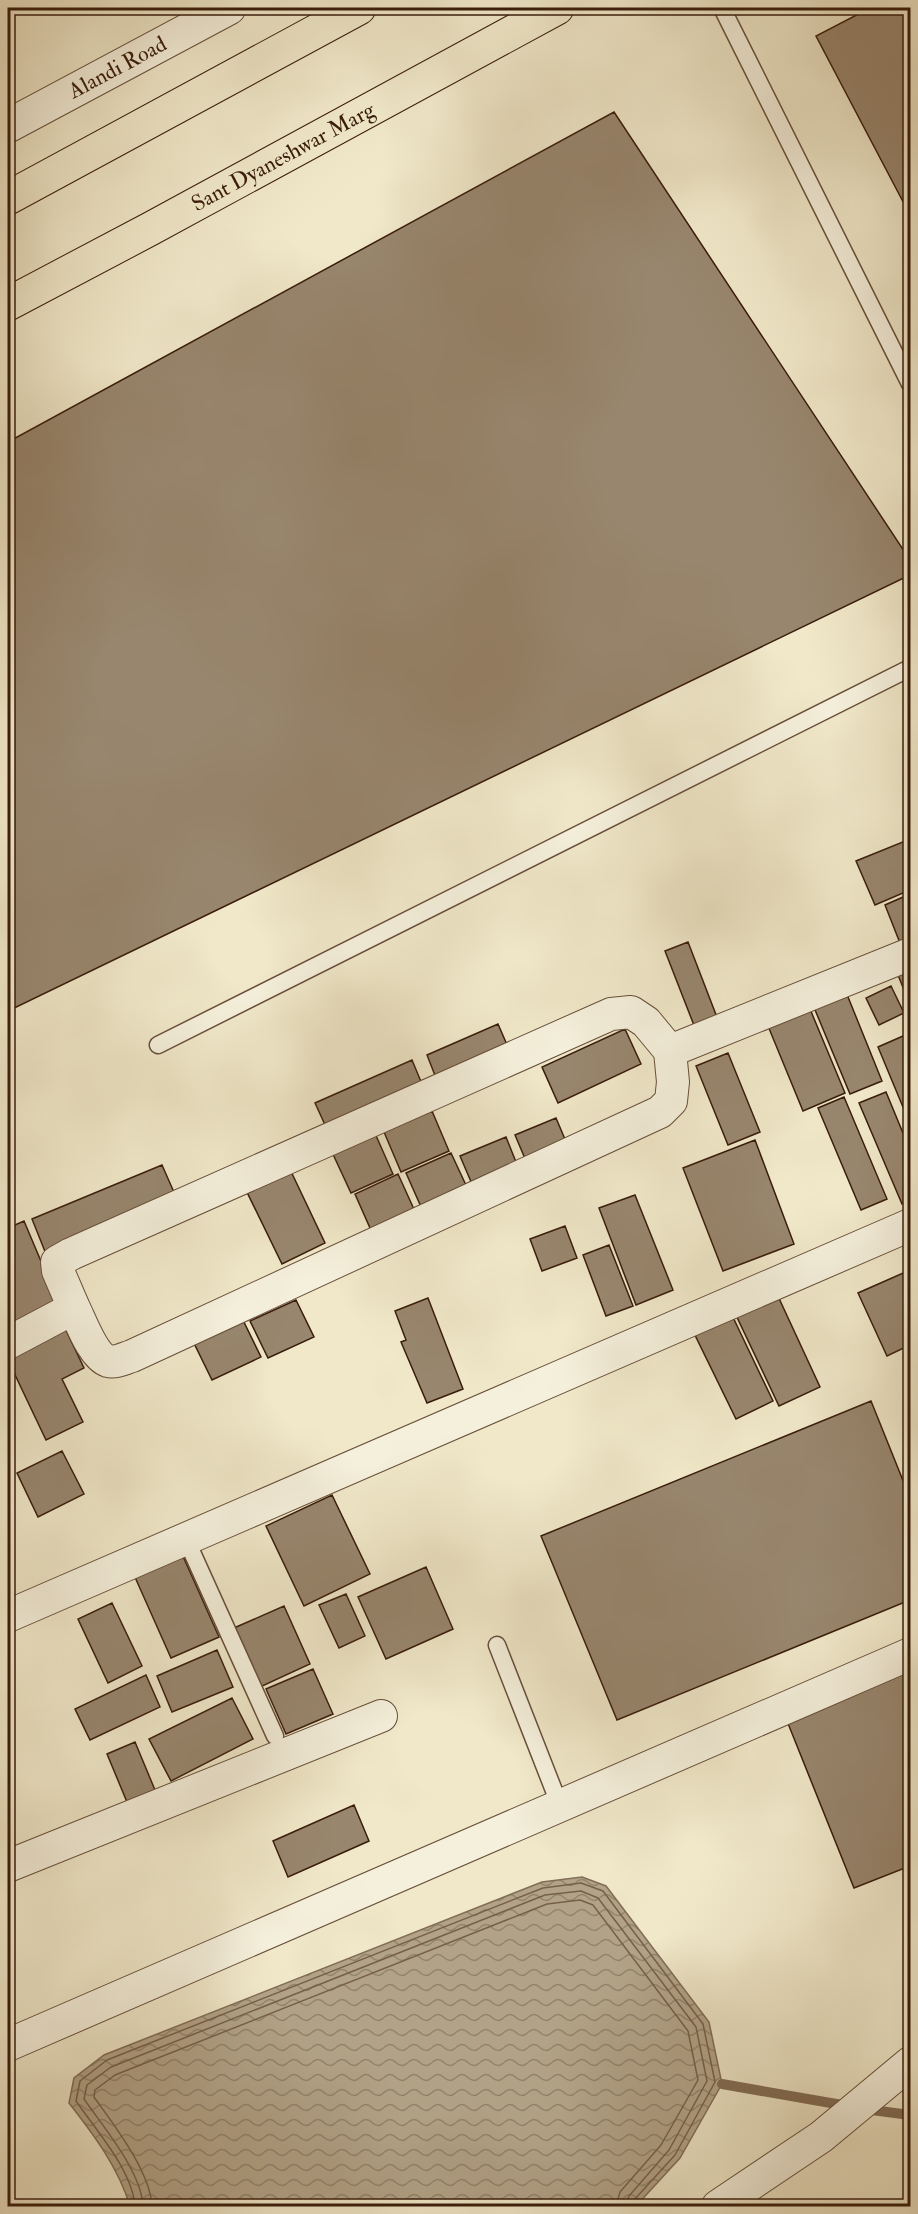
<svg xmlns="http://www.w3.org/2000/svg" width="918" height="2214" font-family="'IM FELL Double Pica',serif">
<defs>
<pattern id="water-waves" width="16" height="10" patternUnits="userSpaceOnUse" patternTransform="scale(1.5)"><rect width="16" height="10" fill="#b2a388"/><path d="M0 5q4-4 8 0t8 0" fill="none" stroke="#92846d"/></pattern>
</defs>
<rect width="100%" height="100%" fill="#f0e8c9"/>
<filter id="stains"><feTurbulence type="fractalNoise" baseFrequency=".00333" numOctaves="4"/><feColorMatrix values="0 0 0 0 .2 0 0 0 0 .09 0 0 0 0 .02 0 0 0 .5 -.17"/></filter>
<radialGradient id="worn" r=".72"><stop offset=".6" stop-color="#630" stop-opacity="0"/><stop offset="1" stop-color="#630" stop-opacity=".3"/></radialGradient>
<path fill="url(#water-waves)" stroke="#826d56" stroke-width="1.5" d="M 582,1877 L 606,1886 L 709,2022 L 722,2084 L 680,2158 L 636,2206 L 130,2206 C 118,2167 94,2135 69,2103 L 74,2078 L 104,2055 L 542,1882 Z"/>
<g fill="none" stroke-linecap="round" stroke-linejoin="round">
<path stroke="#76604a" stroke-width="1.5" d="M 135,2206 C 132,2170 96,2130 76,2101 L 80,2081 L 107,2060 L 543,1888 L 581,1883 L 603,1891 L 703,2024 L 715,2082 L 675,2155 L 634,2200 L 633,2206
M 143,2206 C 141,2171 104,2128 84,2099 L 87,2085 L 111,2067 L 545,1895 L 581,1891 L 598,1898 L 696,2027 L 707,2081 L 669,2150 L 629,2196 L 625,2206
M 152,2206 C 150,2171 114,2125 94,2097 L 95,2090 L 115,2075 L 547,1904 L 580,1900 L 593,1905 L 688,2031 L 698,2080 L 661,2145 L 620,2192 L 616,2206"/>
<path stroke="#826d56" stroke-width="10" d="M 722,2084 L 848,2106
M 864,2109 L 910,2115"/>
</g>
<path fill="#98866e" stroke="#391c0b" stroke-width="1.5" d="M 870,8 L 910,8 L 910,215 L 816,36 Z
M 614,112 L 910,560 L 910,575 L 8,1011 L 8,442 Z
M 910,839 L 910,890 L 875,905 L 856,861 Z
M 910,894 L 910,939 L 900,943 L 885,905 Z
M 688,942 L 720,1025 L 697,1033 L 665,951 Z
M 910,964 L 910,1005 L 896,970 Z
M 891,986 L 904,1013 L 879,1025 L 866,998 Z
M 846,992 L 882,1081 L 850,1094 L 813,1005 Z
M 810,1009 L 845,1093 L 803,1111 L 768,1026 Z
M 498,1024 L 508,1047 L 436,1078 L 427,1055 Z
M 625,1029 L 641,1064 L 558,1103 L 542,1067 Z
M 910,1033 L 910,1124 L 878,1047 Z
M 728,1053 L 760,1132 L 728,1145 L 696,1066 Z
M 412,1060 L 422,1084 L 326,1127 L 315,1103 Z
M 886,1092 L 910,1150 L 910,1200 L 902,1204 L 859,1103 Z
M 844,1097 L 887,1199 L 861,1210 L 818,1108 Z
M 432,1111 L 449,1151 L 401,1172 L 384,1132 Z
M 556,1118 L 570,1151 L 529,1168 L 515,1135 Z
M 374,1131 L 393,1174 L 351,1193 L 331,1150 Z
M 506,1137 L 520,1172 L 475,1191 L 460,1156 Z
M 755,1140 L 794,1244 L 723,1271 L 683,1168 Z
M 451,1153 L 472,1198 L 426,1218 L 406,1173 Z
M 287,1163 L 325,1243 L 282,1264 L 243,1184 Z
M 162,1165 L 177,1199 L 46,1254 L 32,1219 Z
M 398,1174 L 418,1218 L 374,1237 L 355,1194 Z
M 635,1195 L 673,1290 L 636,1305 L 599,1208 Z
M 24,1221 L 62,1311 L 8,1334 L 8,1228 Z
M 565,1226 L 577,1258 L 542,1271 L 530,1239 Z
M 609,1245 L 633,1306 L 606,1316 L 583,1255 Z
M 910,1270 L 910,1345 L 887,1356 L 858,1293 Z
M 777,1294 L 820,1387 L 779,1406 L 735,1313 Z
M 428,1298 L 463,1389 L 427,1403 L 401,1342 L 406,1340 L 395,1311 Z
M 296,1300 L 314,1337 L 268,1358 L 250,1321 Z
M 730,1311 L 773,1401 L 736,1419 L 692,1329 Z
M 239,1312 L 261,1357 L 212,1380 L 190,1335 Z
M 64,1326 L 84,1368 L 62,1379 L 83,1422 L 46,1440 L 8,1360 L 8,1353 Z
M 871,1401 L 910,1498 L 910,1600 L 617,1720 L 541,1536 Z
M 62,1451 L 84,1494 L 38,1517 L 17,1473 Z
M 332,1495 L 370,1574 L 304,1606 L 266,1526 Z
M 182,1554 L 219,1637 L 171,1658 L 134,1575 Z
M 426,1567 L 453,1629 L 386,1659 L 358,1597 Z
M 346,1594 L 365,1636 L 339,1648 L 319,1605 Z
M 112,1603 L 142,1666 L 108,1683 L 78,1619 Z
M 284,1606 L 310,1664 L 260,1687 L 234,1628 Z
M 217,1650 L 233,1687 L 172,1712 L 157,1676 Z
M 313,1669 L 333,1714 L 286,1734 L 266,1689 Z
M 910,1671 L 910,1866 L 854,1888 L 787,1721 Z
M 146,1675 L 160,1707 L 90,1740 L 75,1709 Z
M 232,1698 L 253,1739 L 171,1781 L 149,1739 Z
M 135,1742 L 155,1790 L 127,1802 L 107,1754 Z
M 354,1805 L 369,1841 L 288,1877 L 273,1841 Z"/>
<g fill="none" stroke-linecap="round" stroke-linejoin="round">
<defs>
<path id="service" d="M 722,8 L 910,384
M 158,1045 L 910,668
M 186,1539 L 275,1736
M 497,1645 L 560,1806"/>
<path id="minor" d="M 670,1051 L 910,954
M 8,1343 L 74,1308 C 81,1322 93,1356 108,1361 C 116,1363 125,1358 132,1356 L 660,1112 L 671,1101 L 673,1082 L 670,1051 L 646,1022 L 631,1012 L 611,1014 L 71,1254 L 57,1262 L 58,1271 L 74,1308
M 8,1616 L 910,1225
M 8,1866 L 381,1716
M 8,2045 L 910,1654
M 718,2206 L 821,2137 L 910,2063"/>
<g id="tertiary">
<path id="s1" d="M 8,126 L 229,8"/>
</g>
<g id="primary">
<path d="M 8,198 L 359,8"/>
<path id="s2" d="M 8,304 L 150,229 L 557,8"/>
</g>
</defs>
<use href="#service" stroke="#674f3a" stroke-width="19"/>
<use href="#minor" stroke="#674f3a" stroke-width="34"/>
<use href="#tertiary" stroke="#674f3a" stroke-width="35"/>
<use href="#primary" stroke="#391c0b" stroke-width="35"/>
<use href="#service" stroke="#f5f0dc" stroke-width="16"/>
<use href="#minor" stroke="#f5f0dc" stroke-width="32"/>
<use href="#tertiary" stroke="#f5f0dc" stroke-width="33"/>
<use href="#primary" stroke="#f0e8c9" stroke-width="33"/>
</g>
<g text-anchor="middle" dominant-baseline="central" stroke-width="4.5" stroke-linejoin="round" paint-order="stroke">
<g font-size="22" fill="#391c0b" stroke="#f5f0dc">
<text stroke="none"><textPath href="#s1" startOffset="124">Alandi Road</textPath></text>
<text stroke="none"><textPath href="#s2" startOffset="312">Sant Dyaneshwar Marg</textPath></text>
</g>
</g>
<rect width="918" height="2214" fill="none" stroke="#f0e8c9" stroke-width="30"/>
<rect x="9" y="9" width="900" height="2196" fill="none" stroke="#391c0b" stroke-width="3"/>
<rect x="15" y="15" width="888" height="2184" fill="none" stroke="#391c0b" stroke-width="1.5"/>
<rect width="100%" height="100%" filter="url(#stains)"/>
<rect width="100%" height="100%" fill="url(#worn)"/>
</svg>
